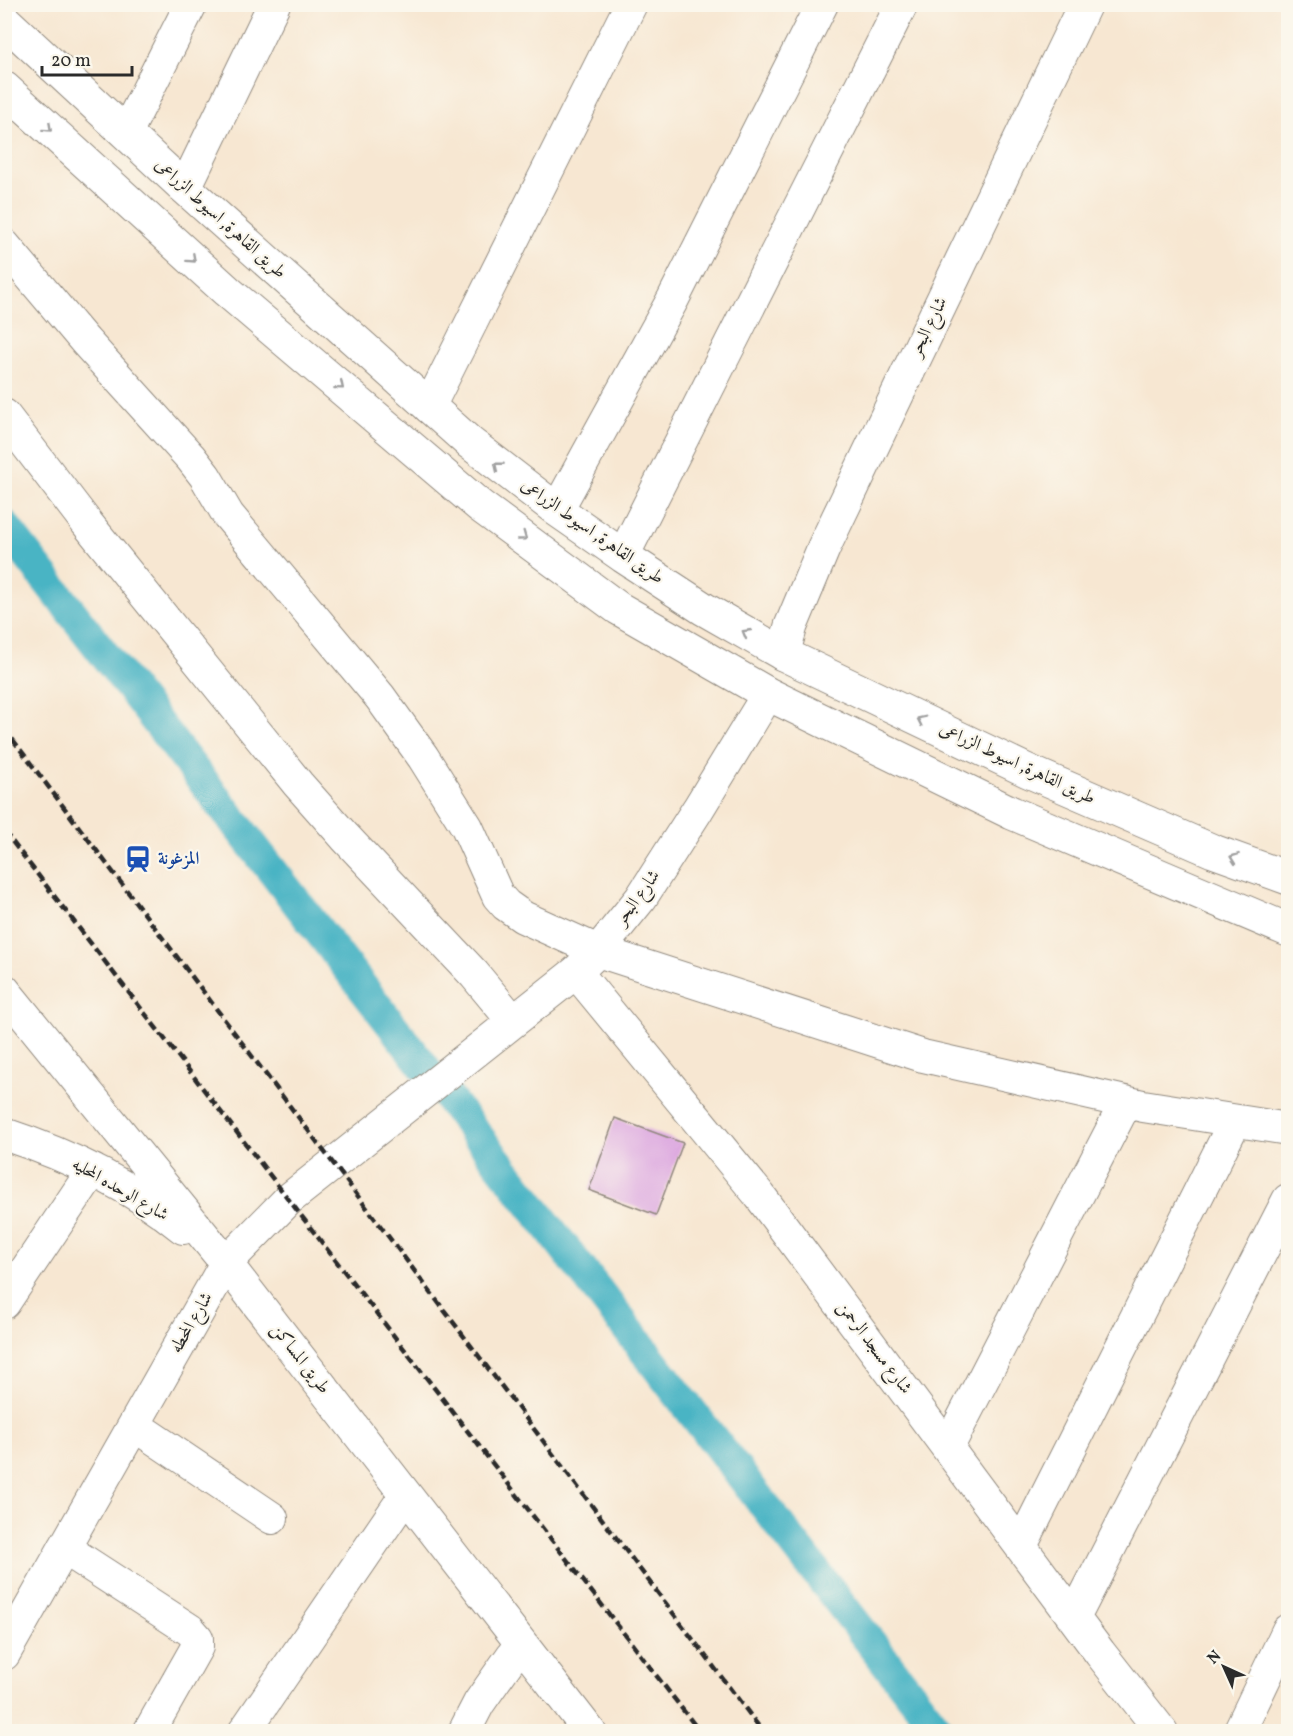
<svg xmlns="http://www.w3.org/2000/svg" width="1293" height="1736" font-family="Vollkorn,Amiri,serif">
<rect width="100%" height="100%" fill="#fbf7ec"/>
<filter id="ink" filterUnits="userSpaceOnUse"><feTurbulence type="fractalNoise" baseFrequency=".0167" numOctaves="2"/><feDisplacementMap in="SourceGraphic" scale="12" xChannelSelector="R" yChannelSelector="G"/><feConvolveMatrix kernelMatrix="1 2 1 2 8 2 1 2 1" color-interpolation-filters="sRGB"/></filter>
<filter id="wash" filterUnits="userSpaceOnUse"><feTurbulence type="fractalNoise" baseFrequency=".008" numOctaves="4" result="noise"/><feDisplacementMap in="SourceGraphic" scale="24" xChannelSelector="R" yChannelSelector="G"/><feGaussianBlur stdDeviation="1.35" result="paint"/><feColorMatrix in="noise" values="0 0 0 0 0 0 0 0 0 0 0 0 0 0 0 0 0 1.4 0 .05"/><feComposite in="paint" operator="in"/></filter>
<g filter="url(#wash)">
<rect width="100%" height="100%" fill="#f7e7d2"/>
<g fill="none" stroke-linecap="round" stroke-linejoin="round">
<path stroke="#48b4c4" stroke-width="32" d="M 4,525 L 940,1732"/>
</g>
<g id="blocks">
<path fill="#dda9e0" d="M 615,1118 L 683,1143 L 656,1215 L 589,1190 Z"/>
</g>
</g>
<g filter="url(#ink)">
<use href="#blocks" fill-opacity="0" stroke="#91897e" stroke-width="1.5"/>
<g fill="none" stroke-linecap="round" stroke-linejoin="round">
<defs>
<path id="street" d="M 126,133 L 191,4
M 185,188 L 274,4
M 4,245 L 85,341 L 191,458 L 205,476 L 228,515 L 380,697 L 423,757 L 467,827 L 498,896 L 506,905 L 523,917 L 598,951 L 923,1056 L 1143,1106 L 1288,1129
M 429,407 L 631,4
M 4,415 L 86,522 L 298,784 L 345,837 L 474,974 L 513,1021
M 557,510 L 673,299 L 822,4
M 623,556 L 902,4
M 576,972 L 760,1196 L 1100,1653 L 1162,1732
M 4,990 L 226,1263 L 590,1732
M 4,1134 C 68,1155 132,1186 183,1228
M 4,1303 L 93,1170
M 134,1425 L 272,1518
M 948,1447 L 1126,1102
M 1021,1546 L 1235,1121
M 64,1548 L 190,1630 L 197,1638 L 197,1647 L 149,1732
M 1074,1618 L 1288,1200
M 4,1654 L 226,1263 L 289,1199 L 576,972 L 598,951 L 641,898 L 698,809 L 768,694
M 244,1732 L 405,1496
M 464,1732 L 479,1703 L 521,1643
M 1239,1732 L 1288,1630"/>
<path id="secondary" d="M 783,654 L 791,626 L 824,547 L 1085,4"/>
<path id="highway" d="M 4,20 L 185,188 L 470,443 L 557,510 L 623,556 L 704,609 L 783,654 L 1028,771 L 1213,851 L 1288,878
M 4,88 L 227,291 L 480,506 L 618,608 L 768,694 L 1012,813 L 1288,930"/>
</defs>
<use href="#street" stroke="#91897e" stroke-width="34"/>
<use href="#secondary" stroke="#91897e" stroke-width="35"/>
<use href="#highway" stroke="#91897e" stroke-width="35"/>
<use href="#street" stroke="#fff" stroke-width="32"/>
<use href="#secondary" stroke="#fff" stroke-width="33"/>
<use href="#highway" stroke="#fff" stroke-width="33"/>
<path stroke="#2b2b2b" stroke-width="4.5" stroke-dasharray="9 4.5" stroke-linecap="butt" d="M 4,728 L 763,1732
M 4,831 L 700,1732"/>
</g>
<defs><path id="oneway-chevron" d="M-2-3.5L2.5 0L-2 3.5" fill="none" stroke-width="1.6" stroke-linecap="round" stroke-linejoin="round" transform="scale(1.5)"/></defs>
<g stroke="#a0a0a0">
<use href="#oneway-chevron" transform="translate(48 128) rotate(42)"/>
<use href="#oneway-chevron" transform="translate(192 259) rotate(42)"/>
<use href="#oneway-chevron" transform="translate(340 386) rotate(40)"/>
<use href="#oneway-chevron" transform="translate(498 466) rotate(-141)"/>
<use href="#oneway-chevron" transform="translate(523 537) rotate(36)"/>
<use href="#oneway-chevron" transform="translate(746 633) rotate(-150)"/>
<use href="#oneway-chevron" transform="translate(921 720) rotate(-154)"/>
<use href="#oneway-chevron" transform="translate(1234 858) rotate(-160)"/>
</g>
</g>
<defs>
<symbol id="station-bare" viewBox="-9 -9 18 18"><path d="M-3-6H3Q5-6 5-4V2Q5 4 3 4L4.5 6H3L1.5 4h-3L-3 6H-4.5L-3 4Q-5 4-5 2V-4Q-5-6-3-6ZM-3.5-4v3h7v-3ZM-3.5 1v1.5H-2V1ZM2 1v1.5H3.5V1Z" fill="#1a4fb4" stroke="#fbf7ec" stroke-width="2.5" paint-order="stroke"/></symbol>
</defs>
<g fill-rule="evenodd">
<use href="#station-bare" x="119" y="840" width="38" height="38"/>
</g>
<g text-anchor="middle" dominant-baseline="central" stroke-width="4.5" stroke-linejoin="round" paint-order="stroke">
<g font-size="18" fill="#2b2b2b" stroke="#fbf7ec">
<text transform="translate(220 219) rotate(42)">طريق القاهرة, اسيوط الزراعى</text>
<text transform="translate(929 327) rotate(-64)">شارع البحر</text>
<text transform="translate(592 532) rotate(35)">طريق القاهرة, اسيوط الزراعى</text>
<text transform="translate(1017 764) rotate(25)">طريق القاهرة, اسيوط الزراعى</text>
<text transform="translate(638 898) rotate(-54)">شارع البحر</text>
<text transform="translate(120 1190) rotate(30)">شارع الوحده المحليه</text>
<text transform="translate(192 1323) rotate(-60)">شارع المحطه</text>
<text transform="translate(874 1348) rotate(53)">شارع مسجد الرحمن</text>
<text transform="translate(300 1359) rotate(52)">طريق المساكن</text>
</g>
<g font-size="18" font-weight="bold" fill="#164399" stroke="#fbf7ec" text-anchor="start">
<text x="158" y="859">المزغونة</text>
</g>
</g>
<rect width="1293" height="1736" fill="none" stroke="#fbf7ec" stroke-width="24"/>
<g transform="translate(1224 1667) rotate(315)" stroke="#fbf7ec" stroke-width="4.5" paint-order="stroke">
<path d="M0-4.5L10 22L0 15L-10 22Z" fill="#2b2b2b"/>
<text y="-9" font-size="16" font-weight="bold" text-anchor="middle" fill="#2b2b2b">N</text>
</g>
<path d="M42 66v9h90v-9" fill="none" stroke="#2b2b2b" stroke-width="3"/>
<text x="51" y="66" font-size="18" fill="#2b2b2b" stroke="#fbf7ec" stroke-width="4.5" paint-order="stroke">20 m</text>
</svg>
